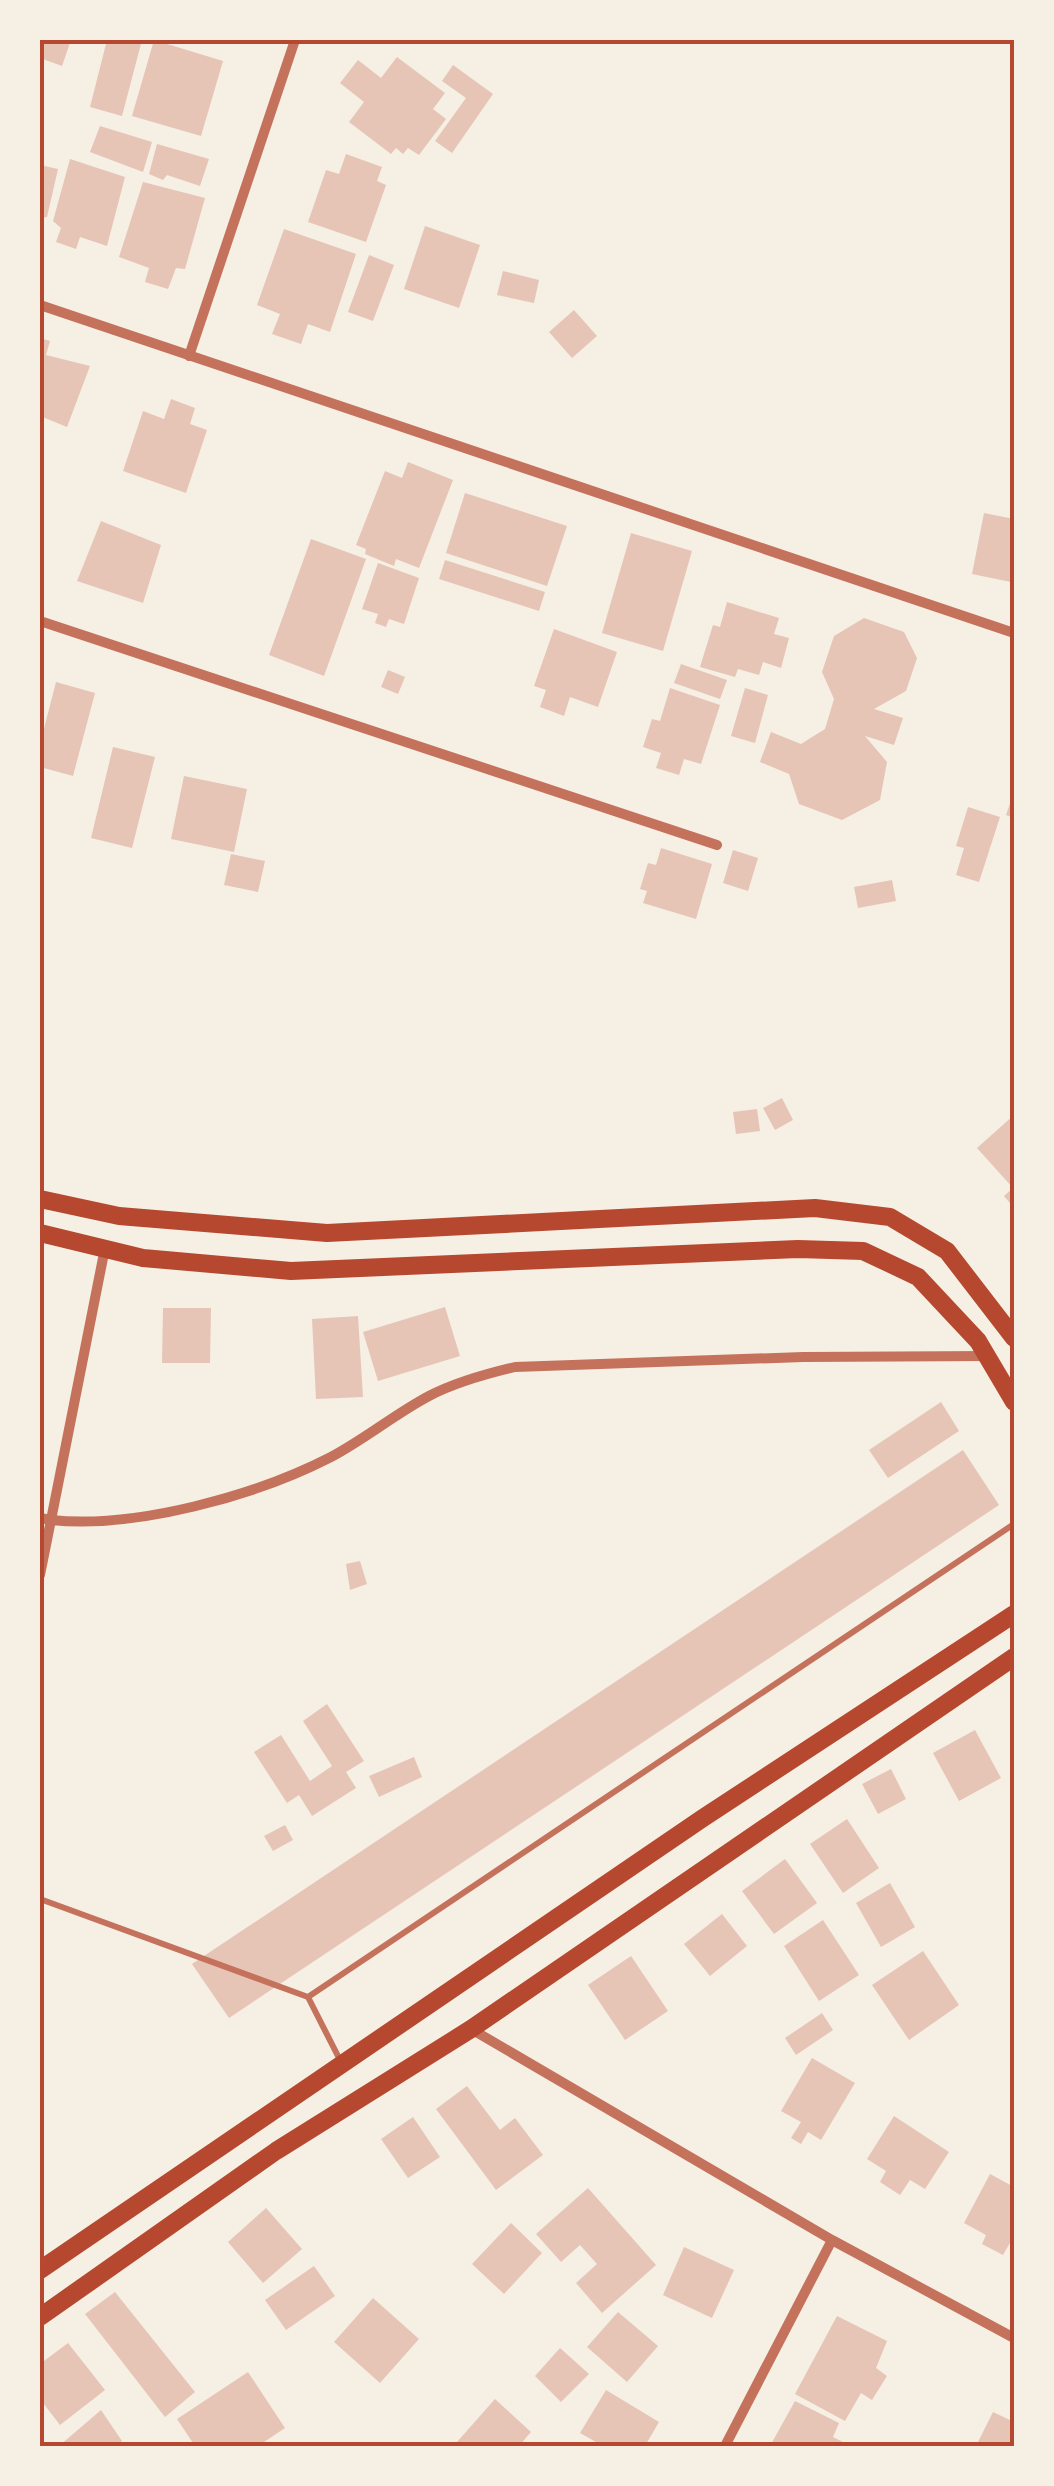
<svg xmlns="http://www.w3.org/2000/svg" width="1054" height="2486" font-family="'DejaVu Sans',sans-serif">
<rect width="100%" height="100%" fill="#f6efe4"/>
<path fill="#e6c5b7" d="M 40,40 L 71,40 L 62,66 L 40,58 Z
M 107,40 L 142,40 L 122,116 L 90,107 Z
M 154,40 L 223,61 L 201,136 L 132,116 Z
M 397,57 L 445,93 L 433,109 L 446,119 L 419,155 L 408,148 L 403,154 L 396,148 L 391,154 L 349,122 L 364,102 L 340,83 L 358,60 L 381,78 Z
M 453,65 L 493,94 L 452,153 L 435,141 L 466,98 L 442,81 Z
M 100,126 L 152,142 L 143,172 L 90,152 Z
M 157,144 L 209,159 L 200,186 L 167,175 L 163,180 L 149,174 Z
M 346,154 L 382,167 L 377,181 L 386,185 L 366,242 L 308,222 L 326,170 L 339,174 Z
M 70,159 L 125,177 L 107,246 L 80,237 L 76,249 L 56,242 L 61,228 L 53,221 Z
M 40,165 L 58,169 L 47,217 L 40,218 Z
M 143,182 L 205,198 L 185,269 L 176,268 L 168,289 L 145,282 L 149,268 L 119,257 Z
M 425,226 L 480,245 L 459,308 L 404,289 Z
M 284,229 L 356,254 L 330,332 L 308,324 L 301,344 L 272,334 L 280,314 L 257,305 Z
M 369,255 L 394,265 L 373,321 L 348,312 Z
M 503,271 L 539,280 L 534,303 L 497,295 Z
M 574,310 L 597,336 L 572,358 L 549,332 Z
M 40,338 L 50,341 L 46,355 L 90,366 L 67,427 L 40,416 Z
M 171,399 L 195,408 L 190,424 L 207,430 L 186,493 L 123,471 L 143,411 L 164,419 Z
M 408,462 L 453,480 L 419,568 L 396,559 L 394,566 L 365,554 L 366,549 L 356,545 L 385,471 L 402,478 Z
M 465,493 L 567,526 L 547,586 L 446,553 Z
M 984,513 L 1014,519 L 1011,582 L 972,574 Z
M 101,521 L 161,545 L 143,603 L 77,581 Z
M 631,533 L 692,551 L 663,651 L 602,633 Z
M 311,539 L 366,559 L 324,676 L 269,655 Z
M 445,560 L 545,592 L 539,611 L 439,579 Z
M 378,563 L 419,578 L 404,624 L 389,619 L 386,627 L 375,623 L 378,614 L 362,609 Z
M 727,602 L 779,618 L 774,634 L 789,638 L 781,668 L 763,662 L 759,675 L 738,669 L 735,677 L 700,667 L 713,625 L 720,627 Z
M 864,618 L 904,632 L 917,658 L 906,691 L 874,709 L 903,718 L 894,745 L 865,736 L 887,762 L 880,800 L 842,820 L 799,804 L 789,774 L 760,762 L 771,732 L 801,744 L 825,729 L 834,699 L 822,672 L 834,636 Z
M 554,629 L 617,652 L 598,707 L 570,697 L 564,716 L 540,707 L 546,690 L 534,686 Z
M 681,664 L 727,680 L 720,699 L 674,683 Z
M 388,670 L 405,677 L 398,694 L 381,687 Z
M 56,682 L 95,693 L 73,776 L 40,767 L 40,744 Z
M 670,688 L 720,705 L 701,764 L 684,759 L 679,775 L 656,768 L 661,753 L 643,747 L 652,719 L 660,721 Z
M 745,688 L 768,695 L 755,743 L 731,736 Z
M 113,747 L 155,757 L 132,848 L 91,838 Z
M 184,776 L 247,789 L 234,852 L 171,839 Z
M 1014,792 L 1014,818 L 1006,815 Z
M 968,807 L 1000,817 L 979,882 L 956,875 L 964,848 L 956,846 Z
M 661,848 L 712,864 L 696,919 L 643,903 L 647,891 L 640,889 L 648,863 L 656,865 Z
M 733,850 L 758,858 L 748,891 L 723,883 Z
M 231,854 L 265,861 L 258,892 L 224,885 Z
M 892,880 L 896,901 L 858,908 L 854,887 Z
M 782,1098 L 793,1120 L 775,1130 L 763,1108 Z
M 757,1109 L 760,1131 L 736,1134 L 733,1112 Z
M 1014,1115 L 1014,1208 L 1004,1196 L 1013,1188 L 977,1148 Z
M 445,1307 L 460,1356 L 378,1381 L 363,1332 Z
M 163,1308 L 211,1308 L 210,1363 L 162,1363 Z
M 358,1316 L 363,1397 L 316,1399 L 312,1319 Z
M 941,1402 L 959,1431 L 888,1478 L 869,1450 Z
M 963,1450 L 999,1505 L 229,2018 L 192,1964 Z
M 360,1561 L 367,1584 L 350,1590 L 346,1564 Z
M 327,1704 L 364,1761 L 346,1772 L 356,1788 L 312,1816 L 299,1795 L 287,1803 L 254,1752 L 281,1735 L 310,1781 L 332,1766 L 303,1721 Z
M 975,1730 L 1001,1778 L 959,1801 L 933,1753 Z
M 414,1757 L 422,1777 L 379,1797 L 369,1776 Z
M 891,1769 L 906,1799 L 878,1814 L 862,1784 Z
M 847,1819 L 879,1868 L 843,1893 L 810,1844 Z
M 285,1825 L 293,1840 L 273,1851 L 264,1836 Z
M 785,1859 L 817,1903 L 774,1934 L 742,1891 Z
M 890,1883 L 915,1927 L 881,1947 L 856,1903 Z
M 722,1914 L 747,1946 L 710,1976 L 684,1944 Z
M 823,1920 L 859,1975 L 819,2001 L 784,1946 Z
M 923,1951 L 959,2005 L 909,2040 L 872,1985 Z
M 631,1956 L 668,2011 L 625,2040 L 588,1985 Z
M 822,2013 L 833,2030 L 796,2055 L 785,2038 Z
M 812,2058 L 855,2083 L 821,2140 L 808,2132 L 801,2144 L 791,2138 L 801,2122 L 781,2111 Z
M 467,2086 L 500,2130 L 515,2118 L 543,2155 L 496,2190 L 436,2109 Z
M 894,2116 L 949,2152 L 925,2189 L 910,2180 L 900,2195 L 880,2182 L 886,2171 L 867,2159 Z
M 413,2117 L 440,2157 L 408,2178 L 381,2139 Z
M 990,2174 L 1014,2187 L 1014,2243 L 1011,2241 L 1003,2255 L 982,2244 L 986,2235 L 964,2223 Z
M 588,2188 L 656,2265 L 602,2313 L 576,2283 L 597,2264 L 580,2245 L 561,2262 L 536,2234 Z
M 266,2208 L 302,2249 L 263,2283 L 228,2242 Z
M 511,2223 L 542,2253 L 504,2294 L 472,2264 Z
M 684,2247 L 734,2270 L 712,2318 L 663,2295 Z
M 314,2266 L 335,2296 L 286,2330 L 265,2300 Z
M 115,2292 L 195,2392 L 165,2417 L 85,2314 Z
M 373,2298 L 419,2339 L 380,2383 L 334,2342 Z
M 618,2312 L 658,2346 L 627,2382 L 587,2347 Z
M 837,2316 L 887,2341 L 876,2368 L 887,2376 L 872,2400 L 861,2393 L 845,2421 L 795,2394 Z
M 68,2343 L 105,2390 L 60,2425 L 40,2399 L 40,2364 Z
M 560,2348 L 589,2374 L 561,2402 L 535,2376 Z
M 248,2372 L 285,2428 L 258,2446 L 195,2446 L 177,2419 Z
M 606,2390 L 659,2422 L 645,2446 L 603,2446 L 580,2433 Z
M 495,2399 L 531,2432 L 519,2446 L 461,2446 L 457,2442 Z
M 795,2401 L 839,2423 L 833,2437 L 851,2446 L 770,2446 Z
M 101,2410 L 122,2441 L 115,2446 L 59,2446 Z
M 993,2412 L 1014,2422 L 1014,2446 L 976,2446 Z"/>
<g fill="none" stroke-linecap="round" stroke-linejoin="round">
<path stroke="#c5725c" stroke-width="6" d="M 40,1899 L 308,1997 L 1014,1524
M 308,1997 L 342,2064"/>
<path stroke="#c5725c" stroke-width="10" d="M 40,305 L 1014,633
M 189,356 L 295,40
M 40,621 L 717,845
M 105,1248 L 51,1520 C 135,1529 255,1496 331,1457 C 365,1439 395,1414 429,1396 C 456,1382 485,1374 515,1367 L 803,1357 L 988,1356
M 40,1518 L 51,1520 L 40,1575
M 471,2029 L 832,2240 L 1014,2338
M 725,2446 L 832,2240"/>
<path stroke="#b5482f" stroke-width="18" d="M 40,1199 L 119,1216 L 327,1233 L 815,1208 L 890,1217 L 947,1251 L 1014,1338
M 40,1233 L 143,1258 L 291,1271 L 798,1249 L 863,1251 L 918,1277 L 978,1341 L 1014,1402
M 40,2270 L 703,1818 L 1014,1614
M 40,2317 L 276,2151 L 471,2029 L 1014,1657"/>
</g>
<rect width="1054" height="2486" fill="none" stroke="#f6efe4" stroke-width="85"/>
<rect x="42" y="42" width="970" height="2402" fill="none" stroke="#b5482f" stroke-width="4"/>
</svg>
